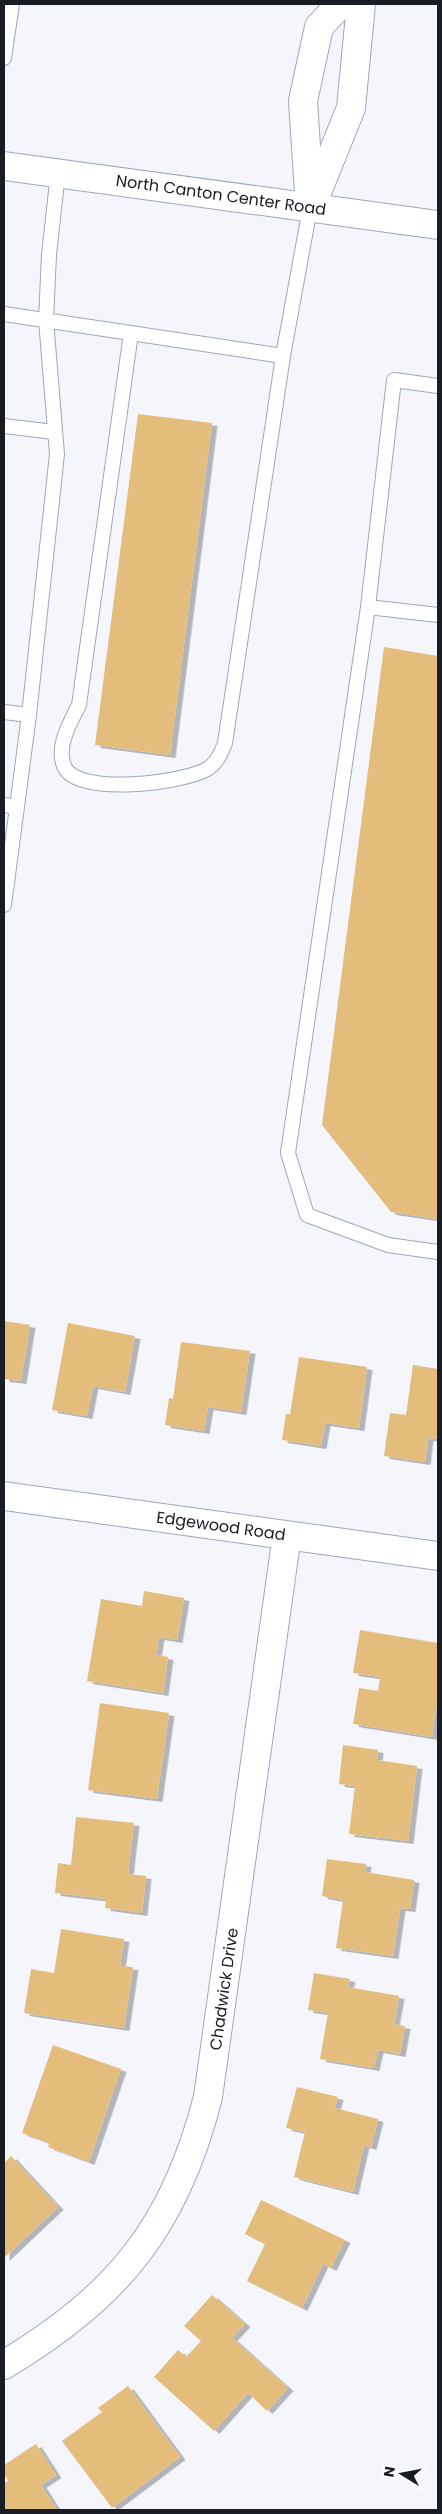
<svg xmlns="http://www.w3.org/2000/svg" width="442" height="2514" font-family="Poppins,sans-serif">
<defs>
<filter id="shadow"><feDropShadow dx="5.5" dy="3" stdDeviation="0" flood-color="#0004"/></filter>
</defs>
<rect width="100%" height="100%" fill="#f4f6fb"/>
<path fill="#e4bd7c" filter="url(#shadow)" d="M 138,414 L 212,423 L 170,755 L 95,745 Z
M 384,647 L 438,656 L 438,1219 L 391,1212 L 322,1125 Z
M 4,1321 L 30,1325 L 21,1381 L 4,1379 Z
M 68,1323 L 135,1336 L 125,1392 L 93,1386 L 87,1416 L 52,1410 Z
M 181,1342 L 250,1351 L 241,1412 L 208,1407 L 204,1431 L 165,1425 L 169,1398 L 173,1399 Z
M 299,1357 L 367,1367 L 359,1428 L 325,1423 L 321,1446 L 282,1440 L 286,1414 L 290,1414 Z
M 413,1365 L 438,1369 L 438,1439 L 428,1438 L 425,1462 L 384,1456 L 390,1413 L 406,1415 Z
M 144,1591 L 184,1598 L 177,1640 L 159,1637 L 156,1655 L 168,1657 L 163,1693 L 87,1681 L 101,1599 L 142,1606 Z
M 360,1630 L 438,1643 L 438,1696 L 432,1737 L 353,1724 L 359,1688 L 378,1691 L 380,1677 L 353,1673 Z
M 100,1703 L 169,1713 L 157,1799 L 88,1790 Z
M 343,1745 L 378,1750 L 377,1760 L 417,1766 L 408,1841 L 349,1834 L 355,1786 L 339,1784 Z
M 76,1817 L 134,1823 L 128,1874 L 146,1876 L 142,1913 L 105,1908 L 106,1899 L 55,1893 L 58,1863 L 71,1865 Z
M 327,1859 L 366,1864 L 365,1872 L 414,1880 L 410,1909 L 400,1908 L 393,1956 L 336,1948 L 343,1900 L 322,1896 Z
M 61,1929 L 124,1939 L 120,1966 L 133,1967 L 124,2028 L 24,2013 L 31,1969 L 54,1973 Z
M 314,1973 L 350,1979 L 348,1987 L 399,1996 L 394,2024 L 405,2026 L 400,2054 L 378,2050 L 374,2068 L 320,2059 L 328,2013 L 308,2010 Z
M 53,2045 L 121,2069 L 89,2162 L 48,2147 L 50,2143 L 22,2133 Z
M 297,2087 L 338,2097 L 335,2108 L 378,2119 L 371,2147 L 364,2145 L 353,2192 L 294,2177 L 305,2132 L 286,2128 Z
M 11,2156 L 58,2207 L 4,2258 L 4,2163 Z
M 261,2200 L 345,2240 L 331,2268 L 323,2264 L 302,2308 L 247,2281 L 265,2244 L 245,2234 Z
M 212,2295 L 245,2324 L 232,2338 L 288,2388 L 267,2411 L 248,2393 L 214,2431 L 154,2377 L 178,2350 L 186,2357 L 201,2341 L 184,2326 Z
M 128,2386 L 180,2457 L 112,2508 L 62,2441 L 102,2412 L 98,2408 Z
M 36,2444 L 56,2475 L 41,2485 L 57,2510 L 4,2510 L 4,2483 L 8,2481 L 4,2474 L 4,2465 Z"/>
<g fill="none" stroke-linecap="round" stroke-linejoin="round">
<defs>
<path id="service" d="M 4,58 L 12,4
M 4,314 L 283,356 L 310,208
M 131,333 L 79,705 C 70,723 56,746 64,766 C 76,797 186,783 209,768 C 218,761 221,753 225,743 L 283,356
M 438,386 L 394,380 L 368,607 L 438,615
M 4,426 L 54,432
M 368,607 L 288,1153 L 307,1215 L 388,1245 L 438,1252
M 4,712 L 29,715
M 4,805 L 17,807 L 29,715 L 57,454 L 46,320 L 49,255 L 58,173
M 4,905 L 17,807"/>
<path id="minor" d="M 313,202 L 351,108 L 361,4
M 310,208 L 303,101 L 319,27 L 340,4
M 4,1496 L 438,1556
M 4,2365 C 118,2296 175,2227 208,2097 L 287,1535"/>
<path id="secondary" d="M 4,166 L 438,225"/>
</defs>
<use href="#service" stroke="#9da8bc" stroke-width="16"/>
<use href="#minor" stroke="#9da8bc" stroke-width="30"/>
<use href="#secondary" stroke="#9da8bc" stroke-width="30"/>
<use href="#service" stroke="#fff" stroke-width="14"/>
<use href="#minor" stroke="#fff" stroke-width="28"/>
<use href="#secondary" stroke="#fff" stroke-width="28"/>
</g>
<g text-anchor="middle" dominant-baseline="central" stroke-width="4.5" stroke-linejoin="round" paint-order="stroke">
<g font-size="16" fill="#181c23" stroke="#fff">
<text transform="translate(221 195) rotate(8)">North Canton Center Road</text>
<text transform="translate(221 1526) rotate(8)">Edgewood Road</text>
<text transform="translate(224 1989) rotate(-82)">Chadwick Drive</text>
</g>
</g>
<rect width="442" height="2514" fill="none" stroke="#181c23" stroke-width="10"/>
<g transform="translate(402 2474) rotate(280)" stroke="#ffffff" stroke-width="4" paint-order="stroke">
<path d="M0-4L9 19L0 12L-9 19Z" fill="#181c23"/>
<text y="-8" font-size="14" font-weight="bold" text-anchor="middle" fill="#181c23">N</text>
</g>
</svg>
